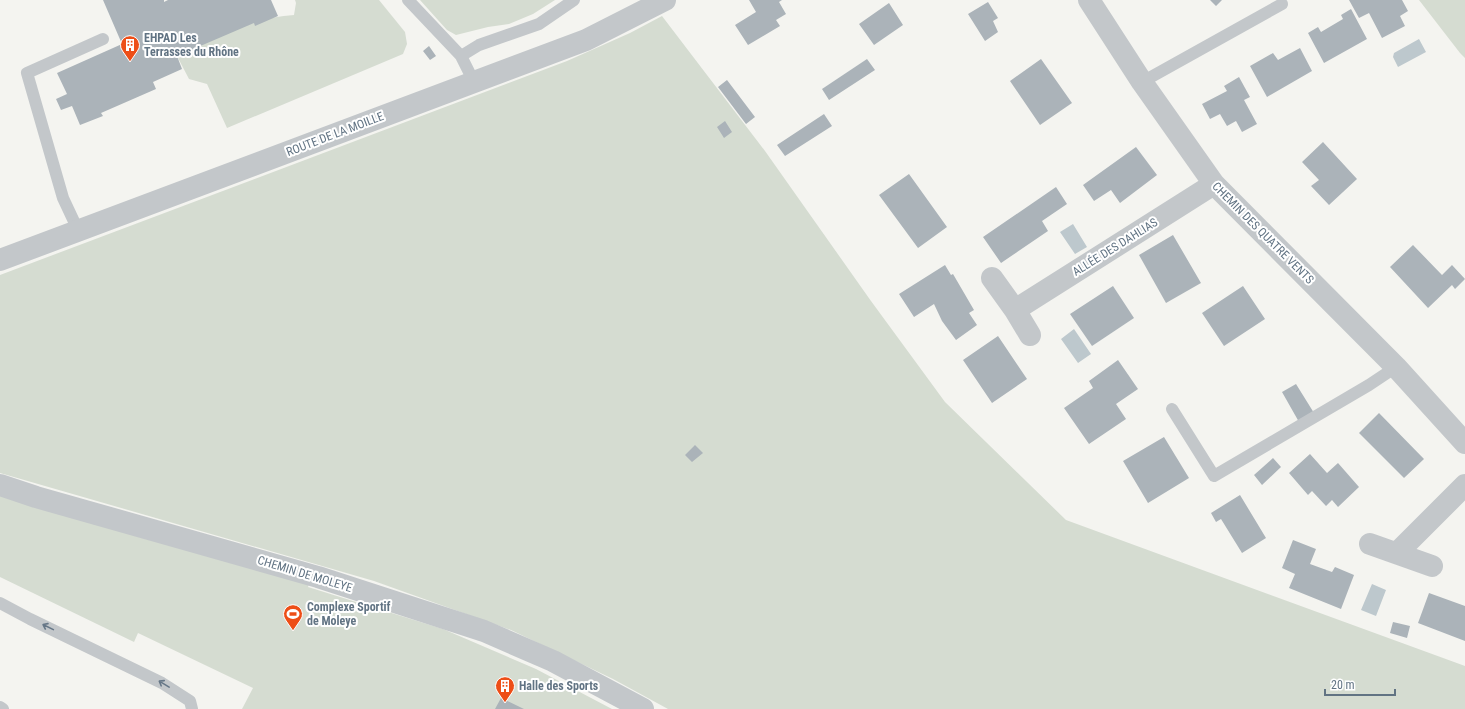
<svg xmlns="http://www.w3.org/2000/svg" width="1465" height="709" font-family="'Roboto Condensed',sans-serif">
<rect width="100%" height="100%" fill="#f4f4f0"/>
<path fill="#d5dcd1" d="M 295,0 L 379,0 L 405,32 L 407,44 L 403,54 L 227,128 L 207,84 L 189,79 L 177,56 C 214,40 252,17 294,15 L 296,3 Z
M 420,0 L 555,0 L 533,14 L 509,24 L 488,27 L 456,35 L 447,30 Z
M 1419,0 L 1465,0 L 1465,58 L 1460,53 Z
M 662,16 L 765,151 L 871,301 L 945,402 L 1066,520 L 1465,666 L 1465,709 L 668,709 L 613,679 L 511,630 L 374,581 L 0,473 L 0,275 L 567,61 L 630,33 Z
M 0,487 L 310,581 L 308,587 L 443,629 L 536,669 L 612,709 L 242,709 L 253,688 L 138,633 L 134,642 L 0,577 Z"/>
<path fill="#bdc8cd" d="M 1419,39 L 1426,52 L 1398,67 L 1393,57 L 1394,53 Z
M 1073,224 L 1087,247 L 1075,254 L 1060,232 Z
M 1074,329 L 1091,354 L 1078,363 L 1061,339 Z
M 1372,584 L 1386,590 L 1376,616 L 1361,610 Z"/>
<path fill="#abb3b9" d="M 103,0 L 164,0 L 164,2 L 168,0 L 271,0 L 278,16 L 255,26 L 254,23 L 177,56 L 182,69 L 153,82 L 156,89 L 101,113 L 103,116 L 80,125 L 72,106 L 61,110 L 56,99 L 67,94 L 57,73 L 122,44 Z
M 749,0 L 782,0 L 779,2 L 786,14 L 776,20 L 780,26 L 748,45 L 735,25 L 756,12 Z
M 1210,0 L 1222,0 L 1216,6 Z
M 1349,0 L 1402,0 L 1408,11 L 1400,16 L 1405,26 L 1382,38 L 1369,13 L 1359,18 Z
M 988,2 L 998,18 L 993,21 L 998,32 L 985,41 L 968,14 Z
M 889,3 L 903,25 L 874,45 L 859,24 Z
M 1351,9 L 1367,39 L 1324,63 L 1308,33 L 1318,27 L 1321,32 L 1343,19 L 1341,15 Z
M 429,46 L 436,56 L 430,60 L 423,51 Z
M 1300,48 L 1312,71 L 1267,97 L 1250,66 L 1273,53 L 1278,60 Z
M 867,59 L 875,70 L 829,100 L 822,89 Z
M 1041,59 L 1072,103 L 1040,125 L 1010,81 Z
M 1239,77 L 1250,97 L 1244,100 L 1257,124 L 1242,132 L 1236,121 L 1227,126 L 1220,114 L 1210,119 L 1202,104 L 1227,91 L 1224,86 Z
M 727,80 L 755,117 L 746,124 L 718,87 Z
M 824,114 L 832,126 L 785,156 L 777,145 Z
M 725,121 L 732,132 L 724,138 L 717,127 Z
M 1323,142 L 1357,179 L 1329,205 L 1311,186 L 1319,180 L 1302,162 Z
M 1136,147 L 1157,175 L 1120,203 L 1111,190 L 1094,201 L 1083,185 Z
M 909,174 L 947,227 L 918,248 L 879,195 Z
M 1056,187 L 1067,204 L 1042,221 L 1048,231 L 1001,263 L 983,237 Z
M 1173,235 L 1201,283 L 1166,303 L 1139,255 Z
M 1413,245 L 1442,275 L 1452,265 L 1465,279 L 1455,289 L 1452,285 L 1428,308 L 1390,267 Z
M 945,265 L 951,275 L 953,274 L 974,310 L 969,313 L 977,325 L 956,340 L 942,321 L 934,304 L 914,317 L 899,294 Z
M 1113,286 L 1134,318 L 1092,346 L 1070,314 Z
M 1243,286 L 1265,319 L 1224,346 L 1202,313 Z
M 998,336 L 1027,379 L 992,403 L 963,360 Z
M 1118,360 L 1138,389 L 1116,404 L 1126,419 L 1089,444 L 1064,408 L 1093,388 L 1089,381 Z
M 1296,384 L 1314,413 L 1299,422 L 1282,392 Z
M 1379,413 L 1424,459 L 1404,478 L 1359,433 Z
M 1164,437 L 1189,478 L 1148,503 L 1123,461 Z
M 695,445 L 703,453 L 692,462 L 685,455 Z
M 1310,454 L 1327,473 L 1338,463 L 1359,487 L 1338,507 L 1332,500 L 1326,506 L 1312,491 L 1308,495 L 1289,473 Z
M 1273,458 L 1281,467 L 1262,485 L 1254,475 Z
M 1240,495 L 1266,538 L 1242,553 L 1221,519 L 1216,522 L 1211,513 Z
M 1293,540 L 1316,549 L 1310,564 L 1332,572 L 1335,567 L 1354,575 L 1341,609 L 1289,588 L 1295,574 L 1282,568 Z
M 1429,593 L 1465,606 L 1465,641 L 1418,623 Z
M 1393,622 L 1410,626 L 1407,638 L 1390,633 Z
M 501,698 L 524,709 L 495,709 Z"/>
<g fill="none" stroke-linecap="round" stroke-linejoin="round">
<path stroke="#c3c7ca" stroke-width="12" d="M 408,0 L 461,56 L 474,82
M 461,56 L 479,45 L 539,24 L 574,0
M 1142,82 L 1282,4
M 78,230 L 63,198 L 27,73 L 103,39
M 1172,409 L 1214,476 L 1369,385 L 1396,367
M 0,603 L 30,619 L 162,683 L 190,701 L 192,709
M 0,707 L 3,709"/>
<path stroke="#c3c7ca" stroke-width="22" d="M 1089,0 L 1142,82 L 1214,184 L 1396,367 L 1465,443
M 0,260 L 586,40 L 665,0
M 992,278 L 1015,310 L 1030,335
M 1015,310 L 1214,184
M 0,485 L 36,497 L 318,577 L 484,631 L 553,661 L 643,709
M 1370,544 L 1432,566
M 1397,553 L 1465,485"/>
</g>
<defs><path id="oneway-shaft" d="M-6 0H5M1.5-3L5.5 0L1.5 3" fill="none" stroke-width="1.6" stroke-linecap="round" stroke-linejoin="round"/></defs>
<g stroke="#667787">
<use href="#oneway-shaft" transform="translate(48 627) rotate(-154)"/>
<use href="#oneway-shaft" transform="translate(164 684) rotate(-149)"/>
</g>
<defs>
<symbol id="building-pin" viewBox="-11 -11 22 30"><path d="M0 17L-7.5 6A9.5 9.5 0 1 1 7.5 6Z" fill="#ed4e17" stroke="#fff"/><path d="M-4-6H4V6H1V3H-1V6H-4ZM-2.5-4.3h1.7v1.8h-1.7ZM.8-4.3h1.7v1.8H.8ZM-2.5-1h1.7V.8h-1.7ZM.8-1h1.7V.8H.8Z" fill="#fff"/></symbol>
<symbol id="stadium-pin" viewBox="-11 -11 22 30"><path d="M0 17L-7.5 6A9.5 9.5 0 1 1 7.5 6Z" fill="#ed4e17" stroke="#fff"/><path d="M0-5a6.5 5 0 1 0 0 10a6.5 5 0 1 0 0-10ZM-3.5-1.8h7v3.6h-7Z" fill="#fff"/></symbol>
</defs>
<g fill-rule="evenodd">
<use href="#building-pin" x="119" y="34" width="22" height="30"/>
<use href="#stadium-pin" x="282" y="603" width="22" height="30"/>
<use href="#building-pin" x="494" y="675" width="22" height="30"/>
</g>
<g text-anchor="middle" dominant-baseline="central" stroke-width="4" stroke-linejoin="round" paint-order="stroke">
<g font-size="12" font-weight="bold" fill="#617383" stroke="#fff" text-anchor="start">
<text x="144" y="38">EHPAD Les<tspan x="144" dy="14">Terrasses du Rhône</tspan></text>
<text x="307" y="607">Complexe Sportif<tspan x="307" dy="14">de Moleye</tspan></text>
<text x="519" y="686">Halle des Sports</text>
</g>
<g font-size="12" fill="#617383" stroke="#fff">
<text transform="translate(335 134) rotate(-21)">ROUTE DE LA MOILLE</text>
<text transform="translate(1263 233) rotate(45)">CHEMIN DES QUATRE VENTS</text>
<text transform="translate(1115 247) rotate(-32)">ALLÉE DES DAHLIAS</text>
<text transform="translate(305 574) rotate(17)">CHEMIN DE MOLEYE</text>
</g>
</g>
<path d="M1325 689v6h70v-6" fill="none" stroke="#617383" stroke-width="2"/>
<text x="1331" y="689" font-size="12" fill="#617383" stroke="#ffffff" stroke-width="3" paint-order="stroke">20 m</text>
</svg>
